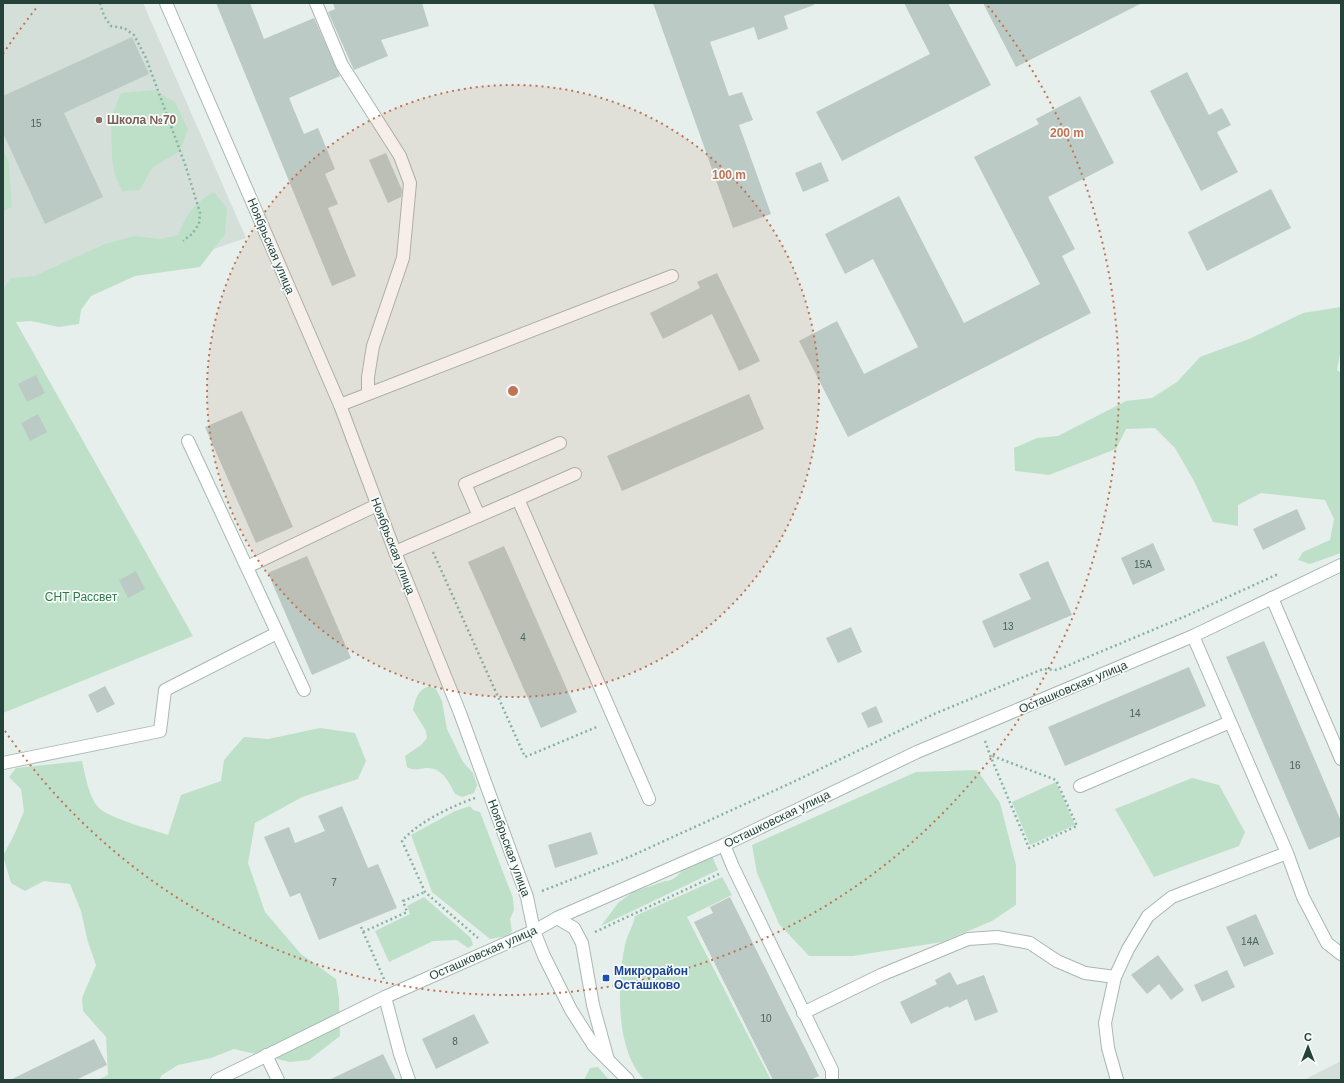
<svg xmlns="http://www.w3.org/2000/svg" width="1344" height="1083" font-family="Arial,sans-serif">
<rect width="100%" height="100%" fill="#e6efeb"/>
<path fill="#d4dfda" d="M 3,3 L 143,3 L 246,238 L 175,262 L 3,313 Z
M 1341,1061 L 1341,1080 L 1304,1080 Z"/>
<path fill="#bfe0c8" d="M 154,90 L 175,102 L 188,129 L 180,151 L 152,168 L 140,190 L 122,191 L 115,176 L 112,158 L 111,118 L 121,93 Z
M 3,148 L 9,163 L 12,207 L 3,211 Z
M 214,192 L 227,208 L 225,234 L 200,267 L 135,276 L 91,296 L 81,310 L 79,324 L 59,327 L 31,321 L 16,322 L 193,636 L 3,713 L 3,289 L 11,278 L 34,276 L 105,244 L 134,236 L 161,239 L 178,235 C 186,215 194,203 214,192 Z
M 1341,307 L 1341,349 L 1337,370 L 1341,373 L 1341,553 L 1310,564 L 1298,560 L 1303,552 L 1330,540 L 1334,519 L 1325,500 L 1261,493 L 1238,505 L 1238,526 L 1213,522 L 1194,481 L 1175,448 L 1155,428 L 1126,429 L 1116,449 L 1049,475 L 1015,471 L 1014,448 L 1037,438 L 1058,436 L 1126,401 L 1152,398 L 1177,382 L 1200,357 L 1249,339 L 1303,313 Z
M 429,686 L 436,689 L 442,701 L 447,729 L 463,762 L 473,773 L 477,785 L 474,793 L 462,797 L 455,794 C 449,781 441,767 426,768 C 418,769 414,771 407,767 L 405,756 L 421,745 L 427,738 L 426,731 L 413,710 C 416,698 417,691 429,686 Z
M 320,728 L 355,733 L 366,761 L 358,779 L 302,797 L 255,823 L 248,863 L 265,912 L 301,954 L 336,979 L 339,998 L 340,1036 L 309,1060 L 290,1062 L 234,1049 L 211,1058 L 178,1065 L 162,1075 L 159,1080 L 97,1080 L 108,1075 L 106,1037 L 83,1011 L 82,998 L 96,965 L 88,942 L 81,911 L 70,884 L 44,881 L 25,891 L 11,883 L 3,856 L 15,833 L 24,811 L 21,789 L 9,777 L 16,768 L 82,761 C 85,774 89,798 99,808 C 109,818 153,830 168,835 L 181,795 L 221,781 L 224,760 L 244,737 L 268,739 Z
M 977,770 L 1000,803 L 1016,865 L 1016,905 L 992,921 L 942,942 L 853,956 L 809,956 L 779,924 L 757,873 L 752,845 L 916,772 Z
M 1192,778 L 1219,785 L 1245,832 L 1239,846 L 1154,877 L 1115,809 Z
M 1056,782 L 1075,825 L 1030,845 L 1012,802 Z
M 470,806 L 473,810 L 480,812 L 513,898 L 514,910 L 510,919 L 512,931 L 508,936 L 490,939 L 432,892 L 411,835 L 455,811 Z
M 712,856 L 718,870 L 601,926 L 618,903 L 633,892 L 665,881 C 677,881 679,871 688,866 C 695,861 704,859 712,856 Z
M 722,877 L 732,895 L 687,917 L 771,1080 L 645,1080 C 615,1052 617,983 625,945 C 627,935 633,927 635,916 Z
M 424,897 L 471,938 L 473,945 L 468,948 L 457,940 L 433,941 L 389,962 L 375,931 L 410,914 L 407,906 Z
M 598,1067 L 609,1080 L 584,1080 L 590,1068 Z"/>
<path fill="#bbcac4" d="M 216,3 L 250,3 L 264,39 L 314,18 L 340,76 L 289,98 L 304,134 L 318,128 L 335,169 L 325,174 L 338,204 L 328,208 L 356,276 L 332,286 Z
M 333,3 L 422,3 L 429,26 L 381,40 L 388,56 L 354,70 L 328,12 L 335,9 Z
M 653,3 L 813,3 L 814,5 L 784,16 L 788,29 L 758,40 L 754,27 L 710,42 L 729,96 L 742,92 L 753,120 L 739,125 L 771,214 L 733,228 Z
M 904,3 L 948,3 L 991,85 L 842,161 L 816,112 L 930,54 Z
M 983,3 L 1142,3 L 1016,67 Z
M 132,37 L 149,74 L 64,113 L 103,197 L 45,224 L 3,133 L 3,96 Z
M 1187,72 L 1209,115 L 1222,108 L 1231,125 L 1217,132 L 1238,172 L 1201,191 L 1150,91 Z
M 1080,96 L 1114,163 L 1048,197 L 1075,249 L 1062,256 L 1091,313 L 848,437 L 799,341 L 837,321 L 864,374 L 918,347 L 873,259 L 845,274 L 825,234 L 899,196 L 964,323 L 1040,284 L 974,157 L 1039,124 L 1036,119 Z
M 386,153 L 402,190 L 401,197 L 388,203 L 369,160 Z
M 821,162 L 829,181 L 803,192 L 795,173 Z
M 1271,189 L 1291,228 L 1207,271 L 1188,232 Z
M 717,273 L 760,361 L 739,371 L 712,314 L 663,339 L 650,313 L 700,288 L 697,282 Z
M 36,375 L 45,393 L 27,402 L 18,384 Z
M 749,394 L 764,429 L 622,491 L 607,456 Z
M 242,411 L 293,527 L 256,543 L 205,427 Z
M 38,414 L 47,432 L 30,441 L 21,423 Z
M 1297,509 L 1306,529 L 1263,550 L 1253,529 Z
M 1153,543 L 1165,570 L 1133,585 L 1121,558 Z
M 504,546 L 577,712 L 541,728 L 468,562 Z
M 307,556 L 351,658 L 312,675 L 268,573 Z
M 1048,561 L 1072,615 L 994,648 L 982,621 L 1031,599 L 1019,574 Z
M 136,571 L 145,589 L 128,598 L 119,580 Z
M 851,627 L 862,652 L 838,663 L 826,638 Z
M 1264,641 L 1341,821 L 1341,836 L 1309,850 L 1226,657 Z
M 1189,667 L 1206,706 L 1065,766 L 1048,727 Z
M 105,686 L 115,704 L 97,713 L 88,695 Z
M 876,706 L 883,722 L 868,728 L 861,713 Z
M 342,806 L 368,868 L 378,864 L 397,908 L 319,940 L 300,893 L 290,897 L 264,837 L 289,827 L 295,843 L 325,831 L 318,816 Z
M 591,832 L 598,854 L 555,868 L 548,845 Z
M 730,897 L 819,1076 L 810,1080 L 773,1080 L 694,922 L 713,913 L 710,907 Z
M 1256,914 L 1274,954 L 1244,967 L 1226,927 Z
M 1158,955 L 1184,990 L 1171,1000 L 1159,984 L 1147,994 L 1131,975 Z
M 1227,970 L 1235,987 L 1202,1002 L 1194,985 Z
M 950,972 L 957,985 L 984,975 L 998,1012 L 975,1021 L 967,999 L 949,1008 L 948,1006 L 911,1024 L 900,1002 L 937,984 L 935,980 Z
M 474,1014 L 489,1043 L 436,1069 L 422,1039 Z
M 94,1039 L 107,1065 L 76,1080 L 10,1080 Z
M 383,1054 L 396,1080 L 329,1080 Z"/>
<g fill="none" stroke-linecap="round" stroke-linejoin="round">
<defs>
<path id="lane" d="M 316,3 L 342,65 L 400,156 L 410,183 L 403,258 L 373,346 L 368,377 L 368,394
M 340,405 L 672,276
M 188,441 L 304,690
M 518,499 L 575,474
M 479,516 L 465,484 L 560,443
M 395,552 L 518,499 L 649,799
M 247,567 L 377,505
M 1272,598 L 1341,759
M 1193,636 L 1287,853
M 3,763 L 160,731 L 165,690 L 277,633
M 1080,786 L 1230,722
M 724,845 L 733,867 L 832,1070 L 832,1080
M 557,918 L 574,928 L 582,943 L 593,1005 L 608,1060
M 385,997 L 400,1054 L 409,1080
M 803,1013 L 881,975 L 968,939 L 997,937 L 1030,943 L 1057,961 L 1085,973 L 1115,977
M 266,1055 L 278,1080
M 1117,1080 L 1108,1048 L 1105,1023 L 1115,977 L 1128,949 L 1148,916 L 1172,897 L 1287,853 L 1303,897 L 1327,943 L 1341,954"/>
<path id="street" d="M 166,3 L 340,405 L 395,552 L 460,713 L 527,897 L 534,931 L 544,956 L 571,1010 L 594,1046 L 628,1080
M 217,1080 L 385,997 L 534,931 L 557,918 L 724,845 L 917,752 L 1193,636 L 1341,565"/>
</defs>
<use href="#lane" stroke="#a8b8b2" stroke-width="14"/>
<use href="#street" stroke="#a8b8b2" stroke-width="14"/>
<path stroke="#86b3a5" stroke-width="2.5" stroke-dasharray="2 3" stroke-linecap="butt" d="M 100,3 L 104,16 L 111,26 L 124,28 L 134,35 L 146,58 L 186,167 L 200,213 L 199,224 L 192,234 L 183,241
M 433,552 L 525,757 L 599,726
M 985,741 L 990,755 L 1029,848 L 1077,826 L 1056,780 L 990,755
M 475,798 C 452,806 418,822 402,841 L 425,892 L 478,938
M 542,891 L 629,857 L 791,783 L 934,714 L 1043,669 L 1057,670 L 1186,616 L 1276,575 L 1280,576
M 361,927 L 384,979
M 363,932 L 407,912 L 403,901 L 425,892
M 595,932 L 719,874"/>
<use href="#lane" stroke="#fff" stroke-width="12"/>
<use href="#street" stroke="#fff" stroke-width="12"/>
</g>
<circle cx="513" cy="391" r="306" fill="#c07456" fill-opacity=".12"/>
<g fill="none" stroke="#c07456" stroke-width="2" stroke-dasharray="2 4">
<circle cx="513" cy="391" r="306"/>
<path d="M3 54A611 611 0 0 1 38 6M988 6A611 611 0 1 1 3 728"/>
</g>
<circle fill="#8d6e63" stroke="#f7fbf9" stroke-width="1.5" cx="99" cy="120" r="4"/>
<rect fill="#1a4fb4" stroke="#f7fbf9" stroke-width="1.5" x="602" y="974" width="8" height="8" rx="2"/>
<g text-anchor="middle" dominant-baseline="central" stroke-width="3.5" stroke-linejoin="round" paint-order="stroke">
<g font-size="10" fill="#4a645c">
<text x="36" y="123">15</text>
<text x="1143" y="564">15А</text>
<text x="1008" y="626">13</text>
<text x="523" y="637">4</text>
<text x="1135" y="713">14</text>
<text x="1295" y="765">16</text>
<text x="334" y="882">7</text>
<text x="1250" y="941">14А</text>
<text x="766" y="1018">10</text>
<text x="455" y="1041">8</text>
</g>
<g font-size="12" font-weight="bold" fill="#785e54" stroke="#f7fbf9" text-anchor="start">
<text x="107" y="120">Школа №70</text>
</g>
<g font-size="12" fill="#24423a" stroke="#f7fbf9">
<text transform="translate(271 246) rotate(67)">Ноябрьская улица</text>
<text transform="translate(393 546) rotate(69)">Ноябрьская улица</text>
<text transform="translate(1073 687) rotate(-23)">Осташковская улица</text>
<text transform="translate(777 819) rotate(-26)">Осташковская улица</text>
<text transform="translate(509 848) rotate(70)">Ноябрьская улица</text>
<text transform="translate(483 953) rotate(-24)">Осташковская улица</text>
</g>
<g font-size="12" fill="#2d7a4b" stroke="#f7fbf9">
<text x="81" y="597">СНТ Рассвет</text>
</g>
<g font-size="12" font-weight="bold" fill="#164399" stroke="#f7fbf9" text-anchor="start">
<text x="614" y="971">Микрорайон<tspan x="614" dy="14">Осташково</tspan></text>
</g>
</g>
<circle cx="513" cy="391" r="6" fill="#c07456" stroke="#f7fbf9" stroke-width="2"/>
<g font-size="12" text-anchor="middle" font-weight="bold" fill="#c07456" stroke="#f7fbf9" stroke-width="3.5" stroke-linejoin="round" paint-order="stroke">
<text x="1067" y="137">200 m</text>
<text x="729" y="179">100 m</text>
</g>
<rect width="1344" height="1083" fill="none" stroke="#24423a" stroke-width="8"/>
<g transform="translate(1308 1047)" stroke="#f7fbf9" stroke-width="3" paint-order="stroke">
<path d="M0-3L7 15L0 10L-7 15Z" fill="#24423a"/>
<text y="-6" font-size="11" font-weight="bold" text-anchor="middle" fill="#24423a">С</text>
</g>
</svg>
